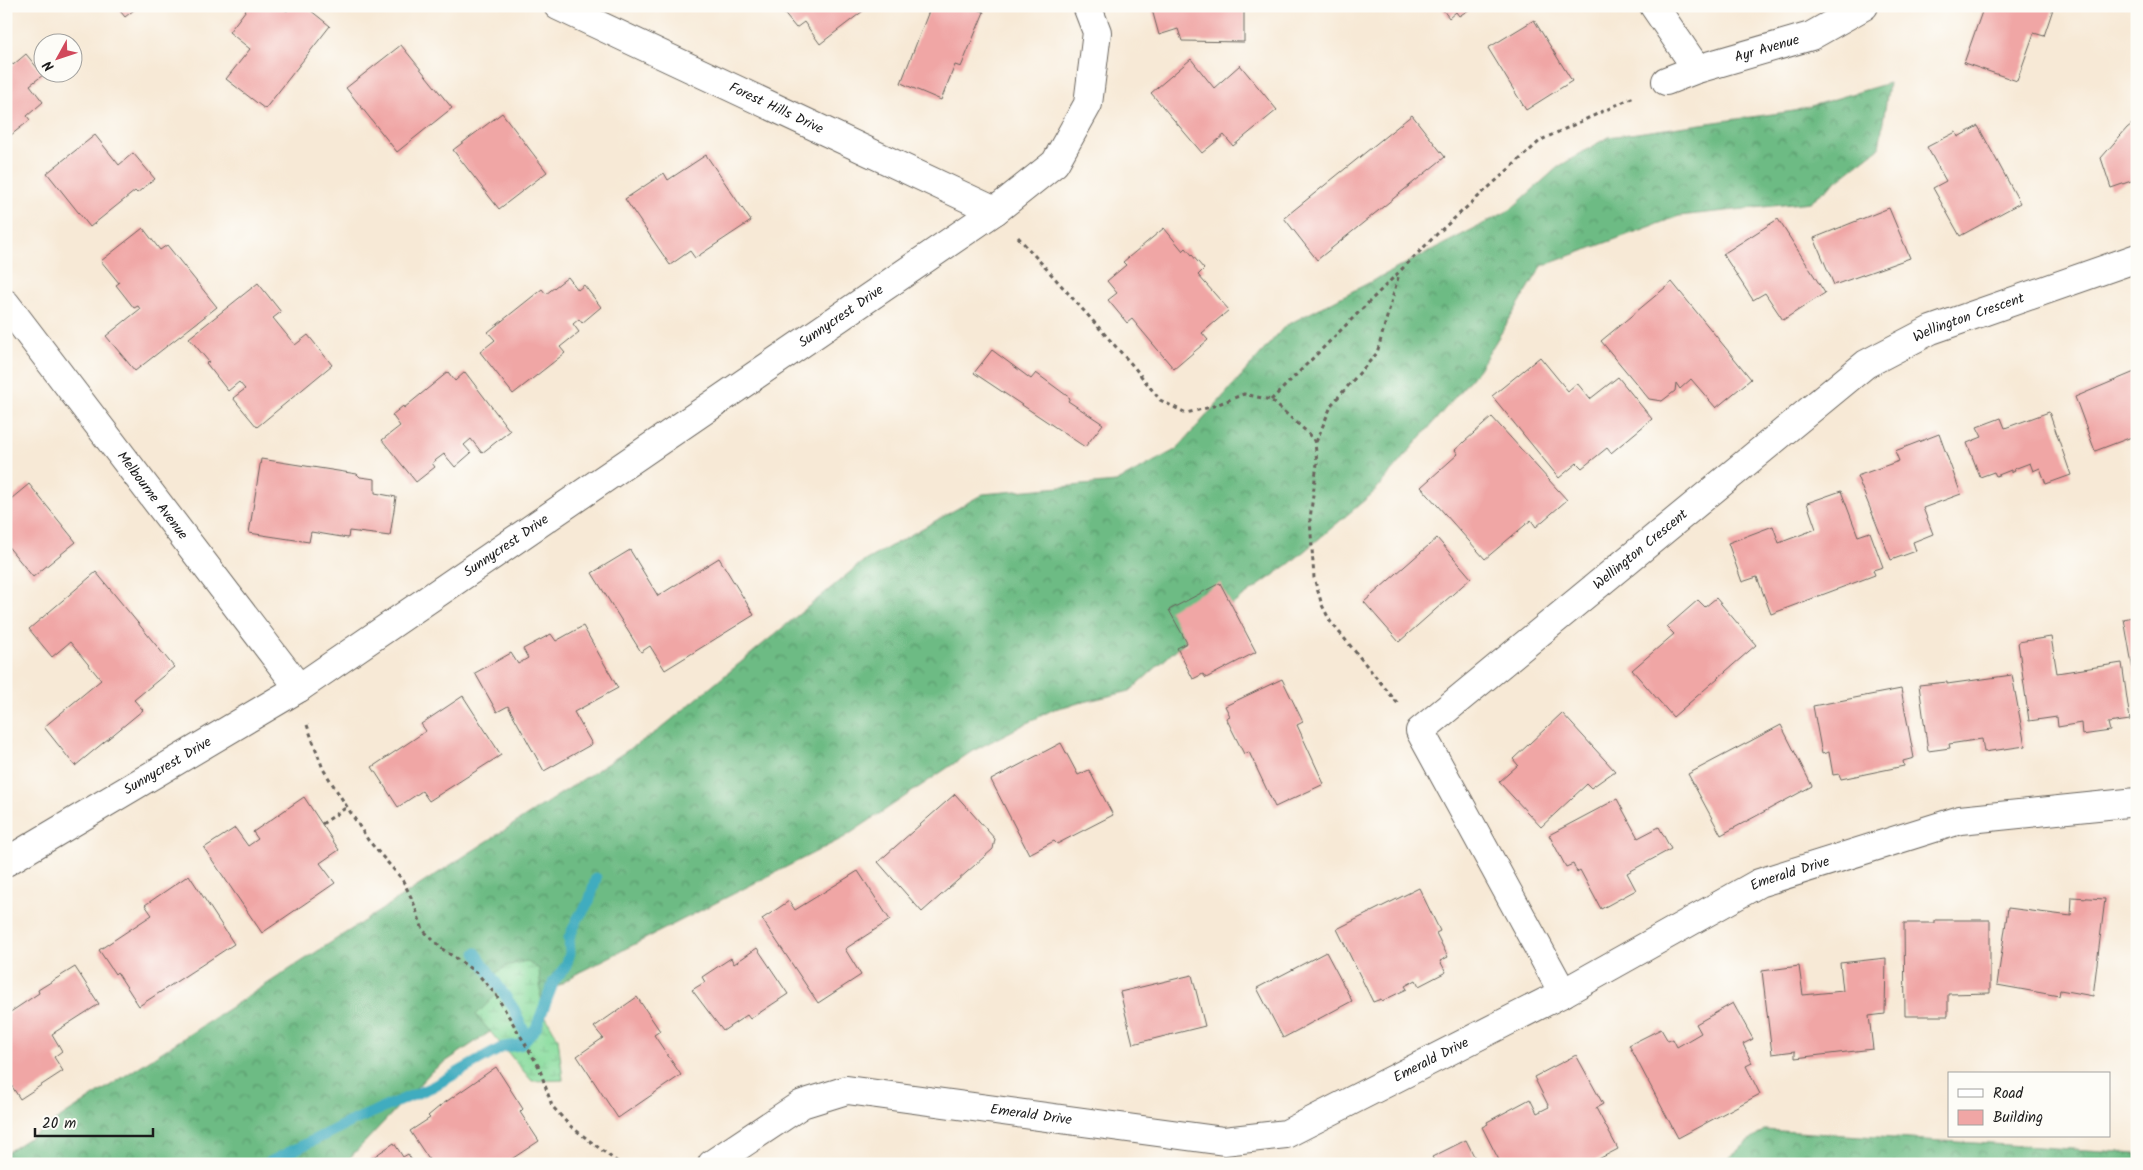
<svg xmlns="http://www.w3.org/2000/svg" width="2143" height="1170" font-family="Kalam,sans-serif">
<defs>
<pattern id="forest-crowns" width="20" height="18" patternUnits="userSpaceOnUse" patternTransform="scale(1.25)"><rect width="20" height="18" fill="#6dbb84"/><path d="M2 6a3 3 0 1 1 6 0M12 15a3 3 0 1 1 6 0" fill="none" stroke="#59976b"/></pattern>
<pattern id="wetland-marsh" width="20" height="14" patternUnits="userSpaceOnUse" patternTransform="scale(1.25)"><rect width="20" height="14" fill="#87db9c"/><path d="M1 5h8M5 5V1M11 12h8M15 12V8" fill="none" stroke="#74bb86"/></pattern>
</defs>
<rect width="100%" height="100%" fill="#fdfcf7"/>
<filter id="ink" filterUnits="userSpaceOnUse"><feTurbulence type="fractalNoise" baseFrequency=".02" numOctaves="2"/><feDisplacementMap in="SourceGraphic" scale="10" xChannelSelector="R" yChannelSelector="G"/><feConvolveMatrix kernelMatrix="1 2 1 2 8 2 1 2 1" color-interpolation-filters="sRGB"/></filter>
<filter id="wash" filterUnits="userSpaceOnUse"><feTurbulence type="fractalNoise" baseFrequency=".0096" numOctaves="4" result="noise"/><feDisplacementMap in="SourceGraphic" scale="20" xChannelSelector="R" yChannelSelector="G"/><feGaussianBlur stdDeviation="1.12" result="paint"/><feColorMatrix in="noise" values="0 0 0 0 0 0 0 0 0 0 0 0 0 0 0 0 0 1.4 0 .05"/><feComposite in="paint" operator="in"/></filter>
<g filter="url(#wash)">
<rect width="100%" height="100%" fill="#f7e9d6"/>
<path fill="url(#forest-crowns)" stroke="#446c50" d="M 1889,83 L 1879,148 L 1810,202 L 1679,216 L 1542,266 L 1479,369 L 1373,493 L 1289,564 L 1202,626 L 1130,691 L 1054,709 L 971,752 L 845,837 L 576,974 L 432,1071 L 344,1164 L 6,1164 L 6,1153 L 659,730 L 861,563 L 983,494 L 1116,482 L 1177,449 L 1285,326 L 1510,210 L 1558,167 L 1608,137 L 1794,111 Z
M 1764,1130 L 2137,1153 L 2137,1164 L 1720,1164 Z"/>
<path fill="url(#wetland-marsh)" stroke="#527c5c" d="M 526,961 L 539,969 L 542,1010 L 558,1038 L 563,1080 L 532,1081 L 476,1015 L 496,995 L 495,974 L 506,966 Z"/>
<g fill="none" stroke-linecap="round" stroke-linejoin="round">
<path stroke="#40acbf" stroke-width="11" d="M 476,953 L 514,1009 L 527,1038
M 266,1164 L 350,1122 L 432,1087 L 503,1047 L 520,1045 L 536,1028 L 554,981 L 566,966 L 570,953 L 569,938 L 578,918 L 589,902 L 596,878"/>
</g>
<g id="blocks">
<path fill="#f0a6a5" d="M 116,6 L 139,6 L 125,17 Z
M 249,6 L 281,6 L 287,11 L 291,6 L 305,6 L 330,26 L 265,109 L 226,79 L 250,49 L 229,32 Z
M 778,6 L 859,6 L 863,11 L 820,44 L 804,22 L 796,28 Z
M 931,6 L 969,6 L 984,12 L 961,67 L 955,65 L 941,100 L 901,83 Z
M 1151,6 L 1244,7 L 1244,42 L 1182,41 L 1178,29 L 1159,35 Z
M 1440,6 L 1475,6 L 1459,16 L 1456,12 L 1449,18 Z
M 1984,6 L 2054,6 L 2044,36 L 2034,33 L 2017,81 L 1964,63 Z
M 1534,20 L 1572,81 L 1526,110 L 1488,48 Z
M 401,45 L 452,108 L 397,152 L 346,88 Z
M 26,54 L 43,75 L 30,85 L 43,102 L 27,116 L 30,120 L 6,139 L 6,57 L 13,65 Z
M 1191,59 L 1214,88 L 1240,65 L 1277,110 L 1233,146 L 1224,135 L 1202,153 L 1151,93 Z
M 502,113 L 547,172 L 499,209 L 453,150 Z
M 1412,115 L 1445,157 L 1317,260 L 1284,218 Z
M 2137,120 L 2137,179 L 2111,188 L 2101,158 L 2127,128 Z
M 1978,126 L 2020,203 L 1960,236 L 1933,188 L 1946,181 L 1927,147 L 1956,132 L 1958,137 Z
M 95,135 L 119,165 L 133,153 L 155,179 L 137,193 L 135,191 L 90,227 L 47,173 Z
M 706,155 L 751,221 L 695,258 L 690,251 L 670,265 L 625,199 L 664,173 L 668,180 Z
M 1889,208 L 1910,258 L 1834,285 L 1814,238 Z
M 1778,219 L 1825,293 L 1783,320 L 1765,293 L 1753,300 L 1723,254 Z
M 143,228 L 160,250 L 167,245 L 217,307 L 135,371 L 106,336 L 140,309 L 138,306 L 134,308 L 116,285 L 119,283 L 101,261 Z
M 1164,228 L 1183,251 L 1186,248 L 1204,269 L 1198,275 L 1229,310 L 1202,333 L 1208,340 L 1174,369 L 1132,319 L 1127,323 L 1108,300 L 1117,293 L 1107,281 L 1126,265 L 1123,262 Z
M 568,277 L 578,290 L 584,285 L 601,307 L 582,323 L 579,319 L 573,324 L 579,332 L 560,347 L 565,353 L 513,394 L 480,352 L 495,340 L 488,332 L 542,289 L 546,294 Z
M 1672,282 L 1751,379 L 1716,408 L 1691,379 L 1680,389 L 1676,383 L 1675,391 L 1662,401 L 1649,399 L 1601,341 Z
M 258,283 L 281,312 L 273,318 L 295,345 L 308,335 L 332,365 L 257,427 L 233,398 L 245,389 L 239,382 L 228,391 L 206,363 L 209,362 L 189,338 Z
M 992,350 L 1031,379 L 1036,373 L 1070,398 L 1068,401 L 1103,424 L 1085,447 L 974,373 Z
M 1540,357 L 1568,391 L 1577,383 L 1590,399 L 1618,377 L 1652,419 L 1611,453 L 1607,448 L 1582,468 L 1577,463 L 1559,478 L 1492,396 Z
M 2137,371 L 2137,435 L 2095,451 L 2075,397 Z
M 448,372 L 455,381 L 465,372 L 510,431 L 482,453 L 471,439 L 464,445 L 471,453 L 455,467 L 444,454 L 432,463 L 435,467 L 416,482 L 382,440 L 400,426 L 392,415 L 403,406 L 404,408 Z
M 2049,412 L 2071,475 L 2046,484 L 2040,468 L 2033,471 L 2030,463 L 2014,469 L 2015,471 L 2011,473 L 2011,470 L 1996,476 L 1994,472 L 1980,477 L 1967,443 L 1982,437 L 1977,427 L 2001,418 L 2005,428 Z
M 1492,417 L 1567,500 L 1536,527 L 1531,520 L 1485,559 L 1421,487 L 1458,454 L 1455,450 Z
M 1939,434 L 1961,494 L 1923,508 L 1933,534 L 1913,542 L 1916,551 L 1891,560 L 1857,476 L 1899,461 L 1895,451 Z
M 261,459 L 357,474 L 360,477 L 375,479 L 375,493 L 396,497 L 390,536 L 349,531 L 348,538 L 311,532 L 309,542 L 249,533 Z
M 29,484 L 76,542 L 33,577 L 6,544 L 6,503 Z
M 1841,491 L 1858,536 L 1870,532 L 1883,567 L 1873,570 L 1875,575 L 1771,614 L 1757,577 L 1742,582 L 1728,543 L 1773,526 L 1779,543 L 1816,529 L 1807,503 Z
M 1437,538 L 1471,578 L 1399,642 L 1364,602 Z
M 630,550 L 658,596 L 719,558 L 754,615 L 665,670 L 650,646 L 641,652 L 592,573 Z
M 96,572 L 174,667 L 134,700 L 143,710 L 75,766 L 44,727 L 101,680 L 70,642 L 52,657 L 29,629 Z
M 1220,583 L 1256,652 L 1206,678 L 1203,674 L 1193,679 L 1177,648 L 1187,643 L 1169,610 Z
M 1716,598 L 1756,645 L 1673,717 L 1632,670 L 1674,634 L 1667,627 L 1698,600 L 1705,607 Z
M 2137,616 L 2137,687 L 2136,687 L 2124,619 Z
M 583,626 L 618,688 L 574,712 L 592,744 L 544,771 L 508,706 L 497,712 L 475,673 L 511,653 L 518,664 L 528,658 L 523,649 L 551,634 L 556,641 Z
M 2051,637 L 2057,673 L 2122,663 L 2130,720 L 2108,723 L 2110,731 L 2082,735 L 2081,723 L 2058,727 L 2057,717 L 2029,721 L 2018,642 Z
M 2012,675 L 2025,746 L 1984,752 L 1982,739 L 1949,744 L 1950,748 L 1928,751 L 1919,685 L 1947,682 L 1947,684 Z
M 1282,679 L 1303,722 L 1297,725 L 1324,784 L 1275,807 L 1249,752 L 1244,754 L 1226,718 L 1230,716 L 1225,706 Z
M 1901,689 L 1914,758 L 1903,761 L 1904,766 L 1841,779 L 1839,774 L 1833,775 L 1829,752 L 1822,754 L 1813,706 Z
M 463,696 L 501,755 L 429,801 L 422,791 L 398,807 L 372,767 L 426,731 L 421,724 Z
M 1562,713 L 1615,771 L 1591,788 L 1587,784 L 1541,827 L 1499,782 L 1518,765 L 1513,759 Z
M 1781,725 L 1812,786 L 1721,835 L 1688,774 Z
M 1061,743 L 1078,775 L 1089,770 L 1113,815 L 1057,844 L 1054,841 L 1029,854 L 991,780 Z
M 955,794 L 995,839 L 993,849 L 922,912 L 878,862 Z
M 304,797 L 339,850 L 320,863 L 335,883 L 262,933 L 204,848 L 235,828 L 248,846 L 258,839 L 253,832 Z
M 1617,799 L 1638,838 L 1659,827 L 1671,849 L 1627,873 L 1636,890 L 1601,909 L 1580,870 L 1577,872 L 1573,864 L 1566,867 L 1549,835 Z
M 858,871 L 890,920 L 845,949 L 861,975 L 818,1003 L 762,919 L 789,901 L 795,910 Z
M 189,875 L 234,944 L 139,1006 L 117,972 L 115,974 L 99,950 L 152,915 L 145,905 Z
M 1419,888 L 1440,931 L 1436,933 L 1448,957 L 1440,961 L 1446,972 L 1419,986 L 1416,980 L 1405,986 L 1407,989 L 1382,1001 L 1381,999 L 1373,1002 L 1337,929 Z
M 2072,897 L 2105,899 L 2093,996 L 2060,990 L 2059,996 L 1997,985 L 2008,908 L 2071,916 Z
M 1935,920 L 1990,920 L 1990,993 L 1948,994 L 1948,1016 L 1905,1016 L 1904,923 L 1935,923 Z
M 757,948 L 788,994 L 750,1019 L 747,1015 L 723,1031 L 692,990 L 705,982 L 702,977 L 731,958 L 734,964 Z
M 1326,952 L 1352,1001 L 1283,1038 L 1257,988 Z
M 1886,958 L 1885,1014 L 1869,1016 L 1873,1049 L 1795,1058 L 1795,1051 L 1772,1054 L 1762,971 L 1799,966 L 1803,995 L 1843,991 L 1840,963 Z
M 75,967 L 99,1004 L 52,1034 L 62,1051 L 54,1057 L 63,1071 L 20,1099 L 6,1077 L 6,1015 L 39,993 L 38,990 Z
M 1192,975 L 1205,1026 L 1133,1044 L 1120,992 Z
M 637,997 L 660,1031 L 654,1035 L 681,1075 L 618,1118 L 577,1056 L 603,1038 L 594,1027 Z
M 1733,1003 L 1753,1039 L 1743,1044 L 1752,1063 L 1746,1066 L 1760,1094 L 1678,1138 L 1629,1045 L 1661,1029 L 1668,1041 L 1673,1039 L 1677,1047 L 1701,1033 L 1696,1024 Z
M 1576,1055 L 1603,1104 L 1596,1108 L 1618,1149 L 1589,1164 L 1501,1164 L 1482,1127 L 1488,1124 L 1487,1122 L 1530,1099 L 1537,1113 L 1549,1107 L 1534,1077 Z
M 496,1067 L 523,1109 L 520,1112 L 539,1141 L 504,1164 L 432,1164 L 410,1131 L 430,1118 L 428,1116 L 440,1106 Z
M 1466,1140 L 1478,1164 L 1436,1164 L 1432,1157 Z
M 394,1143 L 403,1157 L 408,1154 L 414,1164 L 363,1164 Z"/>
</g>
</g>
<g filter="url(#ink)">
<use href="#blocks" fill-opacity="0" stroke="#69645d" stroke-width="1"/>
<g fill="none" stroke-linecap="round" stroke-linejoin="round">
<defs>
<g id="minor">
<path id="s1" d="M 558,6 L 995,211"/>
<path d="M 1654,6 L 1697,69"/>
<path id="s2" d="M 1666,81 L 1697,69 L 1811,36 L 1864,6"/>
<path id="s3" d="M 6,304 L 299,688"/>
<path id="s4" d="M 6,862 L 299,688 L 995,211 L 1055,163 L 1088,104 L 1097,32 L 1087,6"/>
<path id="s5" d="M 1563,993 L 1420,731 L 1866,364 L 1931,330 L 2137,258"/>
<path id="s6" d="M 712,1164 L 802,1104 L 847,1090 L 1224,1141 L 1286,1134 L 1563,993 L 1759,883 L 1960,820 L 2137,802"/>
</g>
</defs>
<use href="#minor" stroke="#69645d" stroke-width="30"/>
<path stroke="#69645d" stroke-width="3" stroke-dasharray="4 4" stroke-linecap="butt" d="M 1018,237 L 1134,367 L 1160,400 L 1186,413 L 1211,407 L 1244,394 L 1271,400 L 1307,432 L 1315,442 L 1317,463 L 1310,519 L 1314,578 L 1322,605 L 1330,621 L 1399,705
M 1271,400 L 1437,234 L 1541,140 L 1636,96
M 1316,442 L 1332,404 L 1377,353 L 1399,274
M 307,725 L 323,769 L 368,840 L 402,879 L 413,901 L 423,930 L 441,948 L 477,973 L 496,995 L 539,1067 L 552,1106 L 569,1125 L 620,1164
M 322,824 L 347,807"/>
<use href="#minor" stroke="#fff" stroke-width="28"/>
</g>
</g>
<g text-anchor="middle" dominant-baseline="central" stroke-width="5" stroke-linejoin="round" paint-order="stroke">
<g font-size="14" fill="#1c1c1c" stroke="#fdfcf7">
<text stroke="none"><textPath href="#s2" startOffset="106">Ayr Avenue</textPath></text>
<text stroke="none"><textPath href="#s1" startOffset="241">Forest Hills Drive</textPath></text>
<text stroke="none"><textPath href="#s4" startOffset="998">Sunnycrest Drive</textPath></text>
<text stroke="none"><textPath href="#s5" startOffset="989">Wellington Crescent</textPath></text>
<text stroke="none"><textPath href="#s3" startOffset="241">Melbourne Avenue</textPath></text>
<text stroke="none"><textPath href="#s4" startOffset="592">Sunnycrest Drive</textPath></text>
<text stroke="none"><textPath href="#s5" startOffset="584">Wellington Crescent</textPath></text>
<text stroke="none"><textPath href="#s4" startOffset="188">Sunnycrest Drive</textPath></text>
<text stroke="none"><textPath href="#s6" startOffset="1166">Emerald Drive</textPath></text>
<text stroke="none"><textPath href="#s6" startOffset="761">Emerald Drive</textPath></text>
<text stroke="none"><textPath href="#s6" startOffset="341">Emerald Drive</textPath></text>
</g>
</g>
<rect width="2143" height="1170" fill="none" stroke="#fdfcf7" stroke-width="25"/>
<rect x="1948" y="1072" width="162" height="65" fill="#fdfcf7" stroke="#a3a29f"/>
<rect x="1958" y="1089" width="25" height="8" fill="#ffffff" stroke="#a3a29f"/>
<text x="1993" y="1098" font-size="15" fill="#1c1c1c">Road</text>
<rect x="1958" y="1110" width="25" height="15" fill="#f0a6a5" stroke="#a3a29f"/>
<text x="1993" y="1122" font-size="15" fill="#1c1c1c">Building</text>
<g transform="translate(58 58) rotate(230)"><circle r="24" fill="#fdfcf7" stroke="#a3a29f"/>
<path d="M0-4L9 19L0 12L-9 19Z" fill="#d1495b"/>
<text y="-8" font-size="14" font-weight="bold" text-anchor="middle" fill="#1c1c1c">N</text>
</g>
<path d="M35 1128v8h118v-8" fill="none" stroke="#1c1c1c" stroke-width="2.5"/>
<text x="42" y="1128" font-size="15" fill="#1c1c1c" stroke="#fdfcf7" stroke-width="4" paint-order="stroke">20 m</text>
</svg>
